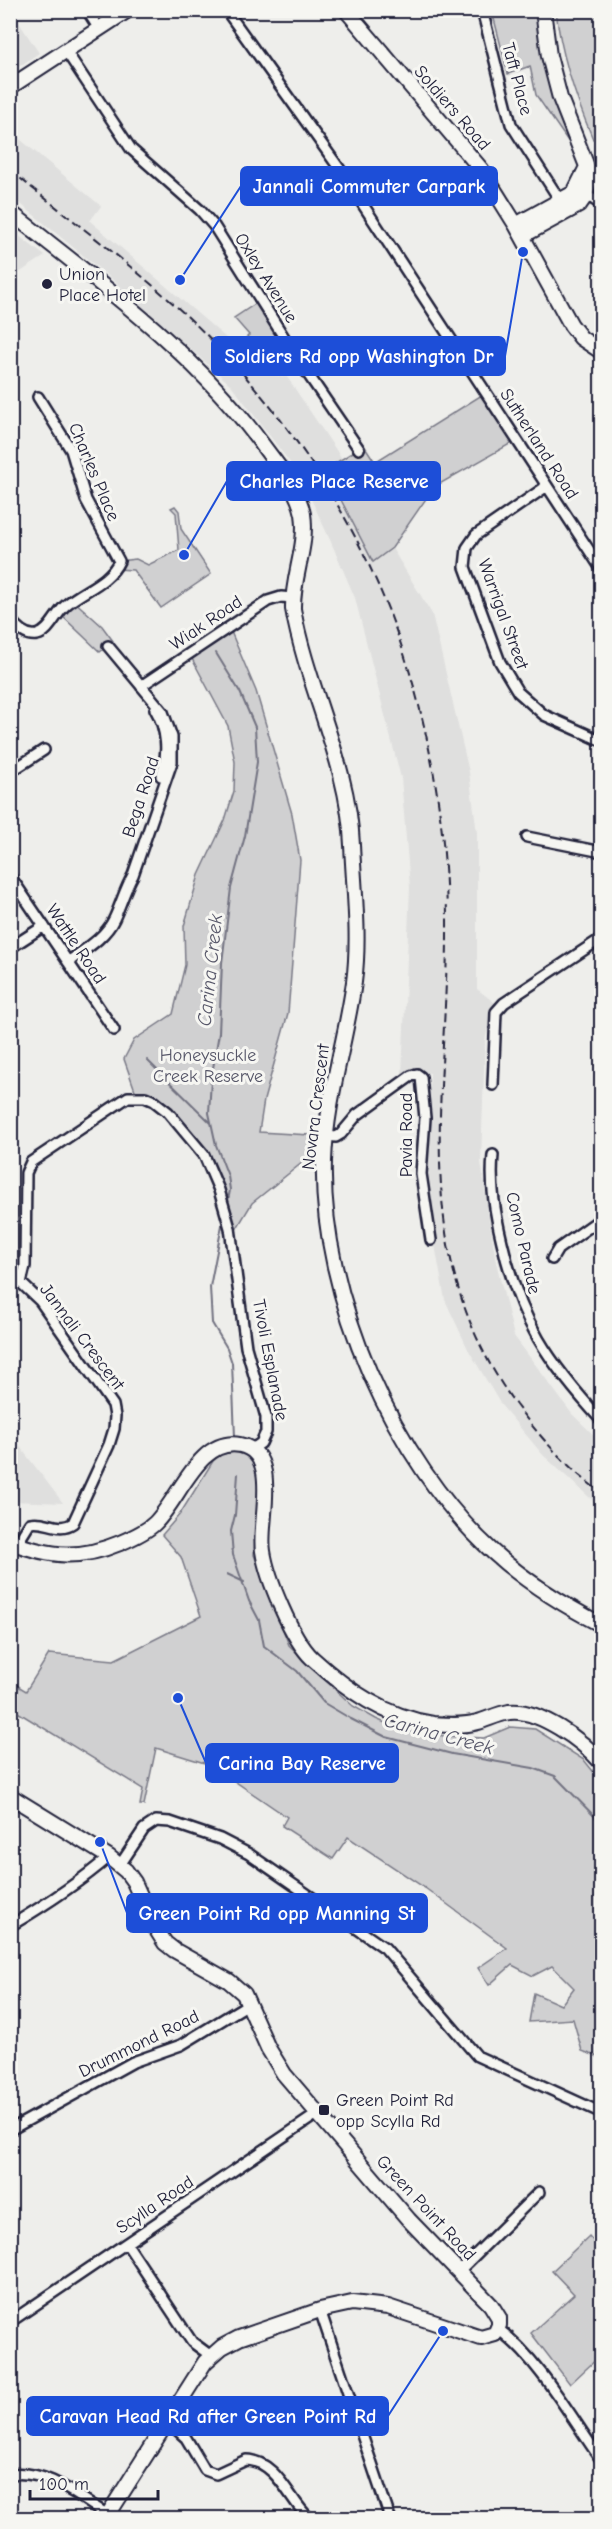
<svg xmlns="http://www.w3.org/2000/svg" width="612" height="2529" font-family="'Comic Neue',sans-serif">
<rect width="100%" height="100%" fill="#eeeeeb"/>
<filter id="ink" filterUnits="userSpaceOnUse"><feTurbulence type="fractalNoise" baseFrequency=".0167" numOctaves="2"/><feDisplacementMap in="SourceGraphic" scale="12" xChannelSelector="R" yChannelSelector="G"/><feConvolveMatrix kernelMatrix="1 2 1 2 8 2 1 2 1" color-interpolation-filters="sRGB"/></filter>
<g filter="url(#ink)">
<path fill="#dfdfde" d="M 14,15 L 39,53 L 11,72 L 11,18 Z
M 10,131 L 101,206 L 90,221 L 268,374 L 287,377 L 367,496 L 387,540 L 432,614 L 469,772 L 477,833 L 477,989 L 495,1003 L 485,1040 L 481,1162 L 496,1262 L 514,1336 L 572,1414 L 601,1442 L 601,1508 L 543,1455 L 501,1405 L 468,1349 L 445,1300 L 431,1223 L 426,1173 L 430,1073 L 412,1071 L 402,1075 L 410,887 L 401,778 L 355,598 L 331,542 L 305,486 L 291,464 L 232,386 L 114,281 L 17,201 L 12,207 L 11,205 Z
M 10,229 L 45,256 L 11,278 L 10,278 Z
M 10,1435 L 11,1435 L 63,1503 L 11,1501 Z"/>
<path fill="#d0d0d1" stroke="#797986" stroke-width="1.5" d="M 492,11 L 541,11 L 544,52 L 570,144 L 536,95 L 530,66 L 508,74 Z
M 556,11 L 601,11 L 601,140 L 593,139 C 575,97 561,56 556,11 Z
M 261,300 L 297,358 C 267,375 265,361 244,340 L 249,335 L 234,318 Z
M 485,393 L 517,440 L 434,487 L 392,548 L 373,562 L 339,496 L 323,471 L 364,445 L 375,462 Z
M 175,506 L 179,511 L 181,529 L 211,574 L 161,608 L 133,570 L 116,569 L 119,561 L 136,559 L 148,565 L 179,550 L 176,513 L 171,508 Z
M 73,600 L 102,626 L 113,641 L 100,652 L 59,613 Z
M 229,627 L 256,691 L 292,814 L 300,860 L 288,1013 L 264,1100 L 259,1132 L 327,1136 L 308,1158 L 252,1203 L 231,1238 L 204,1155 L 168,1112 L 137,1096 L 124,1059 L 134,1040 L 173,1014 L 185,965 L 184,926 L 199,875 L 225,820 L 234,791 L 235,762 L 228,726 L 190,655 Z
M 233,1452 L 245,1453 L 256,1466 L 259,1481 L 254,1555 L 289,1645 L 327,1682 L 353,1706 L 376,1719 L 404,1731 L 445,1736 L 484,1738 L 510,1727 L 535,1729 L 584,1760 L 601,1781 L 601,2058 L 582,2051 L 573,2019 L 529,2022 L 534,1993 L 561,2005 L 574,1988 L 552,1966 L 533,1976 L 512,1965 L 489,1985 L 478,1968 L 507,1948 L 425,1888 L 348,1837 L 333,1859 L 282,1826 L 287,1817 L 211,1765 L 156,1748 L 144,1805 L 140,1805 L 143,1789 L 11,1708 L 10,1681 L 26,1691 L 49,1654 L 114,1660 L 201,1616 L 181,1557 L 162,1535 L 180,1514 L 213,1461 L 222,1454 Z
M 589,2236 L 601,2250 L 601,2355 L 570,2384 L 531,2333 L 574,2294 L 552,2271 Z"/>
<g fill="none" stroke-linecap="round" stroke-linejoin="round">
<path stroke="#727281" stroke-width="2" d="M 216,653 L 240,692 L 255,727 L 257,762 L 245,836 L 231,888 L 222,963 L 219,1033 L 211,1080 L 209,1113 L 216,1145 L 228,1176 L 230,1190 L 227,1206
M 147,1060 L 211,1123
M 223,1220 L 210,1287 L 212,1323 L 227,1348 L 232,1363 L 235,1437
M 238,1474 L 235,1515 L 231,1531 L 233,1555 L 249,1601 L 259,1620 L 264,1646 L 297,1671 L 324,1703 L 351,1719 L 386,1737 L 452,1754 L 533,1768 L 555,1776 L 602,1824
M 227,1574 L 244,1582"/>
<defs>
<path id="street" d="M 87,10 L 99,29
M 226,10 L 339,168 L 602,570
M 482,10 L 511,124 L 563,205
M 66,51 L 131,149 L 200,210 L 214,226 L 297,358 L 359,449
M 582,192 L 602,205
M 547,486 L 476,535 L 467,548 L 465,567 L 500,662 L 518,692 L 544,715 L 602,741
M 10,619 C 16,627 26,637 37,635 C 50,632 56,613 66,605 C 83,590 109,583 119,561 L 86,500 L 71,450 L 38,397
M 141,686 L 268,601 L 281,597 L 293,598
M 155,709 C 167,729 169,754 161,776
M 10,772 L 44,750
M 527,837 L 602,852
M 10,876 L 114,1030
M 10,948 L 44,926
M 68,962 C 84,950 105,938 114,919 C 121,904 125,889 133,875 L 172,762 L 172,737 L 163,712 L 108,646
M 493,1085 L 496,1012 L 504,1003 L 602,938
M 327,1136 L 336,1137 L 341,1134 L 357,1115 L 411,1076 L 417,1074 L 421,1077 L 425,1118 L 421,1174 L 431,1240
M 493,1155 C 490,1185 495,1213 502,1242 C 520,1321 548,1362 602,1421
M 552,1259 L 558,1249 L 602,1218
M 10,1279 L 21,1283 L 40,1301 L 113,1405 L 115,1416 L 114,1429 L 109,1445 L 73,1523 C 58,1533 46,1519 30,1523 L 17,1544
M 21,1283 L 25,1266 L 26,1173 L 31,1162 L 128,1097 L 145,1097 L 154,1101 L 168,1112 L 204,1155 L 219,1190 L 230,1228 L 246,1347 L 266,1417 L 266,1432 L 261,1443 L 251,1450
M 120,1865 L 144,1829 L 156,1821 L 170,1822 L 220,1839 L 249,1854 L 385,1948 L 477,2056 L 602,2113
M 10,1926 C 45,1905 79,1883 109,1857
M 10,2130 L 133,2062 L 181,2045 L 250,2003
M 127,2244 L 192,2342 L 211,2356
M 459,2271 L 539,2192
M 320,2310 L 390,2518
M 10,2322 L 317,2114
M 498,2329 C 539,2359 572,2419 602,2461
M 167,2421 L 186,2438 L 205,2470 L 216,2474 L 246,2460 C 278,2461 290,2502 309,2518
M 10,2474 C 48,2469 78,2497 108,2515"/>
<path id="secondary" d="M 346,10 L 481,169 L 516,225 L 571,325 L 581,338 L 602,352
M 10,87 L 128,10
M 10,212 C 103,286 198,354 267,451 C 281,470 298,490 303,514 C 308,546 292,577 293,609 C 307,688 349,764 352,845 C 354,890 360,937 354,982 C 346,1041 326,1100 324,1161 C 320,1295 394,1462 493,1552 C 525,1581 563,1605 602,1625
M 516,225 L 574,193 L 587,167
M 522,236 L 579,205 L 586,195 L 590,174 L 560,98 L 549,56 L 543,10
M 10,1542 C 52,1557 79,1560 120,1543 C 132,1538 146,1532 155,1523 C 180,1498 199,1437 240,1445 C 282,1453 258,1523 263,1551 C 267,1578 292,1639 312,1658 C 347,1690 385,1717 433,1724 C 448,1725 464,1726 478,1722 C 488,1719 498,1714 509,1712 C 538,1708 583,1741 602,1763
M 10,1796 L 109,1857 L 126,1871 L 134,1882 L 153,1924 L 165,1943 L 174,1950 L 229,1981 L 244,1994 L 268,2048 L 284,2074 L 409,2220 L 491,2305 L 499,2318 L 499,2325 L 495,2334 L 481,2338 L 388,2307 L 352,2303 L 320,2310 L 239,2338 L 222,2347 L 205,2362 L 106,2518"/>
</defs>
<use href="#street" stroke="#22223b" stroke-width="14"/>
<use href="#secondary" stroke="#22223b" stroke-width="18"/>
<use href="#street" stroke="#f6f6f2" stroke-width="9"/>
<use href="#secondary" stroke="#f6f6f2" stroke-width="14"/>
<path stroke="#22223b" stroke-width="2" stroke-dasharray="9 4.5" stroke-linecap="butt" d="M 10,170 C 87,233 171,293 237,367 C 312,451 371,549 405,657 C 434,748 448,842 447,937 C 446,1108 408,1254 516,1405 C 540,1437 568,1469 602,1493"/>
</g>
</g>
<g fill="#22223b" stroke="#f6f6f2" stroke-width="2">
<circle cx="47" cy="284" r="6"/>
<rect x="318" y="2104" width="12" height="12" rx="3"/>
</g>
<g text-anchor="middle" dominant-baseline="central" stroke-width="6" stroke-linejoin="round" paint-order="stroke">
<g font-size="18" fill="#22223b" stroke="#f6f6f2">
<text transform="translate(517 79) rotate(75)">Taft Place</text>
<text transform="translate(452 108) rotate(49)">Soldiers Road</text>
<text transform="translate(266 278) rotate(58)">Oxley Avenue</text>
<text transform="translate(539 444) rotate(57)">Sutherland Road</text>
<text transform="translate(94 472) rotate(67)">Charles Place</text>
<text transform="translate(503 614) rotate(70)">Warrigal Street</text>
<text transform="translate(206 623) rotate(-34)">Wiak Road</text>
<text transform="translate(141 797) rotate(-72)">Bega Road</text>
<text transform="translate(76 944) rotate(56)">Wattle Road</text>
<text transform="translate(316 1107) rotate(-83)">Novara Crescent</text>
<text transform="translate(406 1135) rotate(-90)">Pavia Road</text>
<text transform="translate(523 1243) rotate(77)">Como Parade</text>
<text transform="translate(82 1337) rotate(53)">Jannali Crescent</text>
<text transform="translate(270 1360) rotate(79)">Tivoli Esplanade</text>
<text transform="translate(139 2044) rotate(-26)">Drummond Road</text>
<text transform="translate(155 2205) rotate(-34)">Scylla Road</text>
<text transform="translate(426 2208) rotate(47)">Green Point Road</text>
</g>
<g font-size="18" fill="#22223b" stroke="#f6f6f2" text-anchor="start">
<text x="59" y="274">Union<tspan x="59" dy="21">Place Hotel</tspan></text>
<text x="336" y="2100">Green Point Rd<tspan x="336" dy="21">opp Scylla Rd</tspan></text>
</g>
<g font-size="18" fill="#565668" stroke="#f6f6f2">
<text x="208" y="1055">Honeysuckle<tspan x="208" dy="21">Creek Reserve</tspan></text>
</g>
<g font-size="20" font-style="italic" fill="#575769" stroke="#f6f6f2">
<text transform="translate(210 970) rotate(-84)">Carina Creek</text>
<text transform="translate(439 1734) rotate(15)">Carina Creek</text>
</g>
</g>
<path fill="none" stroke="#1d4ed8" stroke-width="2" d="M180 280L241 186M523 252L505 356M184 555L227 481M178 1698L206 1763M100 1842L127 1913M443 2331L388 2416"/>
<g fill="#1d4ed8" stroke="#f6f6f2" stroke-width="2">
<circle cx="180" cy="280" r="6"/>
<circle cx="523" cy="252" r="6"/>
<circle cx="184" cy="555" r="6"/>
<circle cx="178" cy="1698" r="6"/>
<circle cx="100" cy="1842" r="6"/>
<circle cx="443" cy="2331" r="6"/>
</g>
<g fill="#1d4ed8" stroke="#1d4ed8" stroke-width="2">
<rect x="241" y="167" width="256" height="38" rx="6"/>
<rect x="212" y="337" width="293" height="38" rx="6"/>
<rect x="227" y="462" width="213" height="38" rx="6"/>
<rect x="206" y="1744" width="192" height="38" rx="6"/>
<rect x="127" y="1894" width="300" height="38" rx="6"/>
<rect x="27" y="2397" width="361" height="38" rx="6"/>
</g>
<g font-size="20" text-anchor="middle" font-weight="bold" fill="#fff">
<text x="369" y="193">Jannali Commuter Carpark</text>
<text x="359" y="363">Soldiers Rd opp Washington Dr</text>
<text x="334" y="488">Charles Place Reserve</text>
<text x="302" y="1770">Carina Bay Reserve</text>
<text x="277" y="1920">Green Point Rd opp Manning St</text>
<text x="208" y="2423">Caravan Head Rd after Green Point Rd</text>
</g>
<rect width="612" height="2529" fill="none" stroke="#f6f6f2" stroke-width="36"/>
<rect x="18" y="18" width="576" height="2493" fill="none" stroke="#22223b" stroke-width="2" filter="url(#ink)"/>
<path d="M30 2490v9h128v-9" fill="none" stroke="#22223b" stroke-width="3"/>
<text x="39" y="2490" font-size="18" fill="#22223b" stroke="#f6f6f2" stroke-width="4.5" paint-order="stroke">100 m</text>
</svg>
